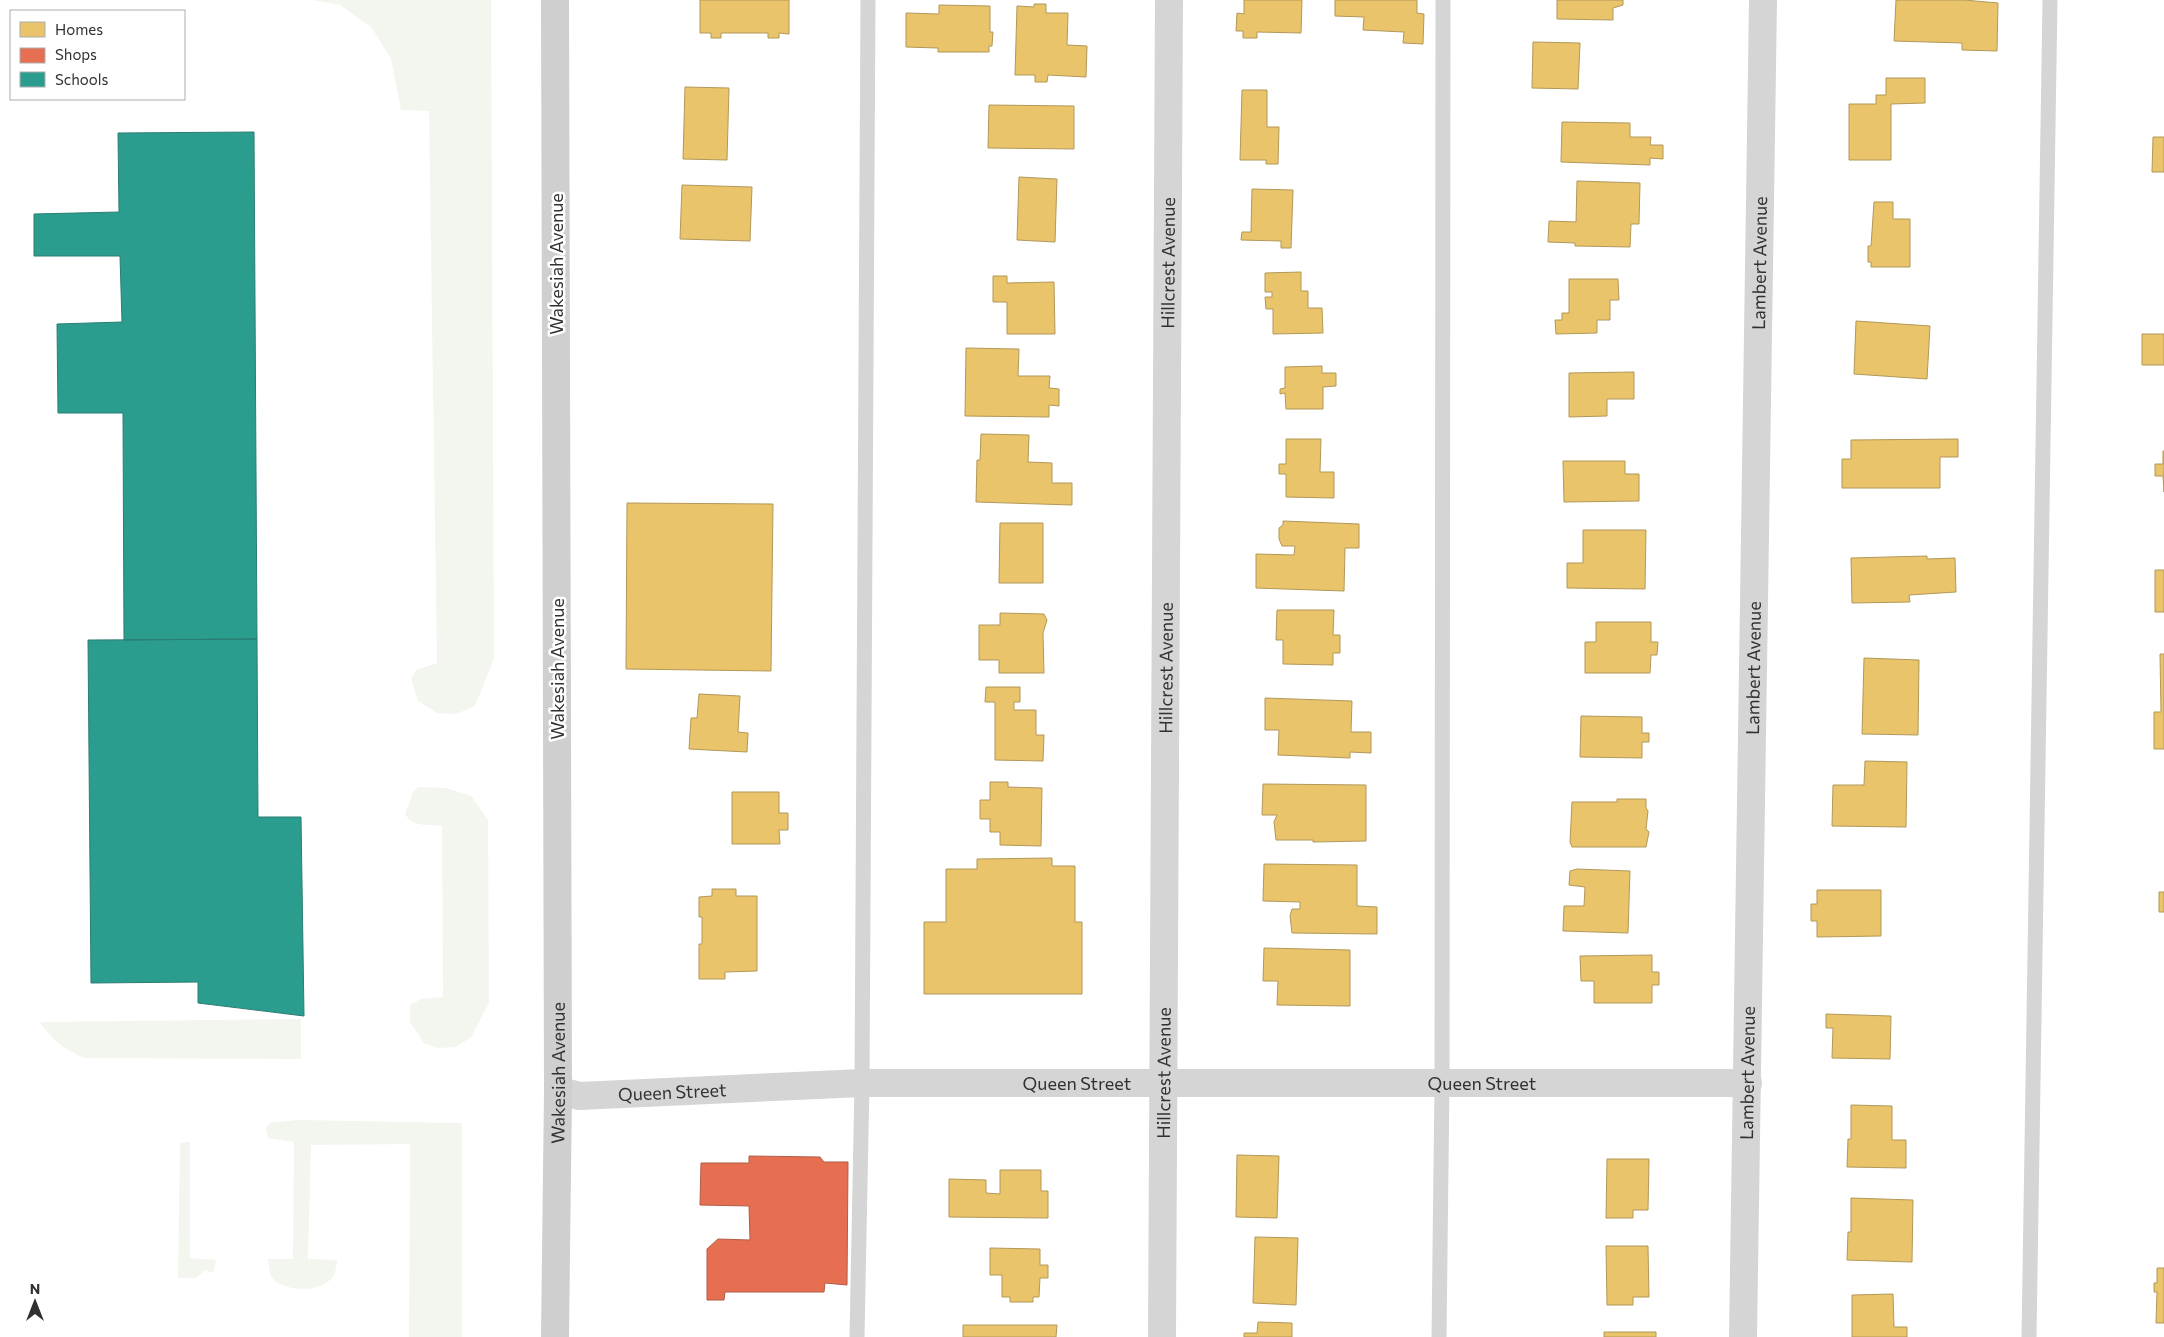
<svg xmlns="http://www.w3.org/2000/svg" width="2164" height="1337" font-family="Commissioner,sans-serif">
<rect width="100%" height="100%" fill="#fff"/>
<path fill="#f2f6ee" d="M 313,0 L 491,0 L 494,658 L 475,706 L 456,714 L 437,713 L 418,701 L 411,678 L 416,670 L 437,663 L 429,111 L 401,110 L 391,59 L 372,28 L 340,5 Z
M 418,787 L 446,788 L 471,796 L 488,820 L 489,1003 L 471,1037 L 456,1047 L 437,1048 L 424,1043 L 410,1022 L 410,1005 L 421,999 L 443,997 L 442,826 C 427,824 414,828 405,814 L 413,792 Z
M 301,1019 L 301,1059 L 85,1058 C 62,1048 54,1042 40,1022 Z
M 297,1120 L 462,1123 L 462,1337 L 409,1337 L 410,1144 L 311,1145 L 308,1259 L 338,1260 C 336,1264 336,1271 334,1275 C 323,1293 290,1292 275,1281 C 269,1276 269,1266 268,1259 L 293,1259 L 294,1142 L 268,1138 L 266,1128 L 270,1123 Z
M 190,1142 L 190,1258 L 216,1260 L 213,1273 L 205,1270 L 196,1278 L 178,1278 L 180,1143 Z"/>
<path fill="#e9c46a" stroke="#b29859" d="M 700,0 L 789,0 L 789,34 L 779,33 L 779,38 L 768,38 L 768,33 L 721,33 L 721,38 L 711,38 L 711,33 L 700,33 Z
M 1244,0 L 1302,0 L 1301,33 L 1257,32 L 1257,38 L 1243,38 L 1243,31 L 1236,31 L 1237,13 L 1244,14 Z
M 1335,0 L 1417,0 L 1417,13 L 1424,14 L 1423,44 L 1403,43 L 1404,32 L 1363,30 L 1364,17 L 1335,16 Z
M 1557,0 L 1623,0 L 1623,5 L 1613,8 L 1613,20 L 1557,19 Z
M 1896,0 L 1964,0 L 1998,3 L 1997,51 L 1962,50 L 1962,43 L 1894,41 Z
M 1034,4 L 1046,4 L 1046,13 L 1068,13 L 1067,45 L 1087,46 L 1086,77 L 1048,75 L 1047,82 L 1035,82 L 1035,75 L 1015,75 L 1017,6 L 1034,7 Z
M 939,5 L 990,6 L 990,32 L 993,32 L 992,46 L 989,46 L 989,52 L 938,52 L 938,48 L 906,47 L 906,13 L 939,14 Z
M 1533,42 L 1580,43 L 1578,89 L 1532,88 Z
M 1886,78 L 1925,78 L 1925,103 L 1891,104 L 1891,160 L 1849,160 L 1849,104 L 1876,104 L 1876,95 L 1886,95 Z
M 685,87 L 729,88 L 727,160 L 683,159 Z
M 1242,90 L 1267,90 L 1267,127 L 1279,127 L 1278,164 L 1266,164 L 1266,160 L 1240,160 Z
M 989,105 L 1074,106 L 1074,149 L 988,148 Z
M 1562,122 L 1630,123 L 1630,137 L 1651,137 L 1650,145 L 1663,145 L 1663,159 L 1650,158 L 1650,165 L 1561,162 Z
M 2153,137 L 2164,137 L 2164,172 L 2152,172 Z
M 1019,177 L 1057,179 L 1055,242 L 1017,240 Z
M 1577,181 L 1640,183 L 1639,224 L 1631,224 L 1630,247 L 1575,246 L 1575,243 L 1548,242 L 1549,221 L 1576,222 Z
M 682,185 L 752,187 L 750,241 L 680,239 Z
M 1252,189 L 1293,190 L 1291,248 L 1281,248 L 1281,241 L 1241,240 L 1242,232 L 1251,232 Z
M 1874,202 L 1893,202 L 1893,219 L 1910,219 L 1910,267 L 1871,267 L 1871,262 L 1868,262 L 1868,246 L 1871,246 Z
M 1301,272 L 1301,291 L 1308,291 L 1308,308 L 1322,308 L 1323,333 L 1273,334 L 1273,309 L 1266,309 L 1265,297 L 1272,297 L 1272,292 L 1265,292 L 1265,273 Z
M 993,276 L 1007,276 L 1007,283 L 1054,282 L 1055,334 L 1007,334 L 1007,302 L 993,302 Z
M 1569,279 L 1618,279 L 1619,300 L 1610,300 L 1610,320 L 1597,320 L 1597,333 L 1556,334 L 1555,320 L 1562,320 L 1562,313 L 1569,313 Z
M 1856,321 L 1930,326 L 1927,379 L 1854,374 Z
M 2142,334 L 2164,334 L 2164,365 L 2142,365 Z
M 966,348 L 1019,349 L 1018,376 L 1050,376 L 1049,388 L 1059,389 L 1059,406 L 1049,405 L 1049,417 L 965,416 Z
M 1322,366 L 1322,373 L 1336,373 L 1336,386 L 1323,387 L 1323,409 L 1286,409 L 1285,393 L 1280,394 L 1280,389 L 1285,388 L 1285,367 Z
M 1634,372 L 1634,399 L 1607,399 L 1607,416 L 1569,417 L 1569,373 Z
M 981,434 L 1029,435 L 1028,462 L 1052,463 L 1052,483 L 1072,483 L 1072,505 L 976,502 L 977,460 L 980,460 Z
M 1286,439 L 1321,439 L 1320,472 L 1334,472 L 1334,498 L 1286,497 L 1286,474 L 1279,474 L 1279,464 L 1286,464 Z
M 1958,439 L 1958,457 L 1940,457 L 1940,488 L 1842,488 L 1842,459 L 1851,459 L 1851,440 Z
M 2163,451 L 2164,451 L 2164,492 L 2163,476 L 2155,476 L 2155,464 L 2163,464 Z
M 1563,461 L 1625,461 L 1625,474 L 1639,474 L 1639,501 L 1564,502 Z
M 627,503 L 773,504 L 771,671 L 626,669 Z
M 1283,521 L 1359,524 L 1359,548 L 1345,548 L 1344,591 L 1256,588 L 1256,554 L 1294,555 L 1295,546 L 1282,546 L 1279,539 L 1279,528 L 1283,525 Z
M 1000,523 L 1043,523 L 1043,583 L 999,583 Z
M 1583,530 L 1646,530 L 1645,589 L 1567,588 L 1567,563 L 1583,563 Z
M 1927,556 L 1927,559 L 1955,558 L 1956,592 L 1909,595 L 1910,602 L 1852,603 L 1851,558 Z
M 2155,570 L 2164,570 L 2164,612 L 2155,612 Z
M 1277,610 L 1334,610 L 1333,635 L 1340,635 L 1340,653 L 1333,653 L 1333,665 L 1283,664 L 1283,640 L 1276,640 Z
M 1000,613 L 1044,614 L 1047,620 L 1043,633 L 1044,673 L 999,673 L 999,660 L 979,660 L 979,625 L 1000,625 Z
M 1596,622 L 1651,622 L 1651,642 L 1658,642 L 1657,655 L 1651,655 L 1650,673 L 1585,673 L 1585,642 L 1596,642 Z
M 2160,654 L 2164,654 L 2164,749 L 2154,749 L 2154,712 L 2161,712 Z
M 1864,658 L 1919,660 L 1918,735 L 1862,734 Z
M 986,687 L 1020,687 L 1020,702 L 1014,702 L 1014,710 L 1036,710 L 1036,735 L 1044,735 L 1043,761 L 995,760 L 995,702 L 985,702 Z
M 699,694 L 740,696 L 738,732 L 748,733 L 747,752 L 689,749 L 691,718 L 697,718 Z
M 1265,698 L 1352,701 L 1351,732 L 1371,732 L 1371,753 L 1350,752 L 1350,758 L 1278,755 L 1279,730 L 1265,730 Z
M 1581,716 L 1642,717 L 1642,733 L 1649,733 L 1649,742 L 1642,742 L 1642,758 L 1580,757 Z
M 1865,761 L 1907,762 L 1906,827 L 1832,826 L 1833,785 L 1864,785 Z
M 990,782 L 1008,782 L 1008,787 L 1042,788 L 1041,846 L 1000,845 L 1000,832 L 990,832 L 990,819 L 980,819 L 980,800 L 990,800 Z
M 1263,784 L 1366,785 L 1366,841 L 1313,842 L 1313,840 L 1276,840 L 1274,822 L 1277,815 L 1262,815 Z
M 732,792 L 779,792 L 779,813 L 788,813 L 788,830 L 779,830 L 780,844 L 732,844 Z
M 1617,799 L 1646,799 L 1646,808 L 1648,811 L 1646,829 L 1649,832 L 1646,847 L 1572,847 L 1570,842 L 1572,802 L 1617,802 Z
M 1052,858 L 1052,866 L 1075,866 L 1075,922 L 1082,922 L 1082,994 L 924,994 L 924,922 L 946,922 L 946,869 L 977,869 L 977,859 Z
M 1264,864 L 1357,865 L 1357,906 L 1377,907 L 1377,934 L 1292,933 L 1290,916 L 1292,909 L 1300,909 L 1300,902 L 1263,901 Z
M 1577,869 L 1630,871 L 1628,933 L 1563,931 L 1564,906 L 1584,906 L 1585,887 L 1569,885 L 1570,871 Z
M 712,889 L 736,889 L 736,896 L 757,896 L 757,971 L 725,972 L 725,979 L 699,979 L 699,944 L 702,944 L 702,917 L 699,917 L 699,897 L 712,896 Z
M 1817,890 L 1881,890 L 1881,936 L 1817,937 L 1817,921 L 1811,921 L 1811,904 L 1817,904 Z
M 2159,892 L 2164,892 L 2164,912 L 2159,912 Z
M 1264,948 L 1350,950 L 1350,1006 L 1277,1005 L 1278,981 L 1263,981 Z
M 1652,955 L 1652,972 L 1659,972 L 1659,985 L 1652,985 L 1652,1003 L 1594,1003 L 1594,981 L 1581,981 L 1580,956 Z
M 1826,1014 L 1891,1016 L 1890,1059 L 1832,1058 L 1833,1028 L 1826,1028 Z
M 1851,1105 L 1892,1106 L 1892,1140 L 1906,1140 L 1906,1168 L 1847,1167 L 1848,1139 L 1851,1139 Z
M 1237,1155 L 1279,1156 L 1277,1218 L 1236,1217 Z
M 1607,1159 L 1649,1159 L 1648,1210 L 1633,1210 L 1633,1218 L 1606,1218 Z
M 1000,1170 L 1041,1170 L 1041,1191 L 1048,1191 L 1048,1218 L 949,1217 L 949,1179 L 986,1180 L 986,1193 L 1000,1194 Z
M 1851,1198 L 1913,1200 L 1912,1262 L 1847,1260 L 1848,1232 L 1851,1232 Z
M 1255,1237 L 1298,1238 L 1296,1305 L 1253,1303 Z
M 1606,1246 L 1648,1246 L 1649,1297 L 1633,1297 L 1633,1305 L 1607,1305 Z
M 990,1248 L 1040,1249 L 1040,1265 L 1048,1265 L 1048,1278 L 1040,1278 L 1039,1297 L 1033,1297 L 1033,1302 L 1010,1302 L 1010,1297 L 1002,1297 L 1002,1275 L 990,1275 Z
M 2157,1268 L 2164,1268 L 2164,1323 L 2156,1323 L 2157,1292 L 2154,1292 L 2154,1283 L 2157,1283 Z
M 1893,1294 L 1894,1327 L 1907,1327 L 1907,1337 L 1852,1337 L 1852,1295 Z
M 1258,1322 L 1292,1323 L 1292,1337 L 1244,1337 L 1244,1333 L 1257,1333 Z
M 963,1325 L 1057,1325 L 1056,1337 L 963,1337 Z
M 1604,1332 L 1656,1332 L 1656,1337 L 1604,1337 Z"/>
<path fill="#e76f51" stroke="#b05c47" d="M 749,1156 L 820,1157 L 824,1162 L 848,1162 L 847,1285 L 825,1283 L 824,1292 L 725,1292 L 724,1300 L 707,1300 L 707,1249 L 718,1239 L 750,1240 L 749,1206 L 700,1205 L 701,1163 L 749,1163 Z"/>
<path fill="#2a9d8f" stroke="#2c7d73" d="M 254,132 L 257,639 L 124,640 L 123,413 L 58,413 L 57,324 L 122,322 L 120,256 L 34,256 L 34,214 L 119,212 L 118,133 Z
M 257,639 L 258,817 L 301,817 L 304,1016 L 198,1003 L 198,982 L 91,983 L 88,640 Z"/>
<g fill="none" stroke-linecap="round" stroke-linejoin="round">
<path stroke="#d5d5d5" stroke-width="15" d="M 857,1337 L 862,1083 L 868,0
M 1439,1337 L 1442,1083 L 1443,0
M 2029,1337 L 2050,0"/>
<g stroke="#d5d5d5" stroke-width="28">
<path id="s1" d="M 558,1090 L 579,1096 L 862,1083 L 1748,1083"/>
<path id="s2" d="M 1162,1337 L 1169,0"/>
<path id="s3" d="M 1743,1337 L 1763,0"/>
</g>
<path stroke="#cfcfcf" stroke-width="28" id="s4" d="M 555,1337 L 558,1090 L 555,0"/>
</g>
<g text-anchor="middle" dominant-baseline="central" stroke-width="5" stroke-linejoin="round" paint-order="stroke">
<g font-size="18" fill="#313131" stroke="#fff">
<text transform="translate(556 264) rotate(-90)">Wakesiah Avenue</text>
<text stroke="none"><textPath href="#s2" startOffset="1074">Hillcrest Avenue</textPath></text>
<text stroke="none"><textPath href="#s3" startOffset="1074">Lambert Avenue</textPath></text>
<text transform="translate(557 669) rotate(-90)">Wakesiah Avenue</text>
<text stroke="none"><textPath href="#s2" startOffset="669">Hillcrest Avenue</textPath></text>
<text stroke="none"><textPath href="#s3" startOffset="669">Lambert Avenue</textPath></text>
<text stroke="none"><textPath href="#s3" startOffset="264">Lambert Avenue</textPath></text>
<text stroke="none"><textPath href="#s4" startOffset="264">Wakesiah Avenue</textPath></text>
<text stroke="none"><textPath href="#s2" startOffset="264">Hillcrest Avenue</textPath></text>
<text stroke="none"><textPath href="#s1" startOffset="520">Queen Street</textPath></text>
<text stroke="none"><textPath href="#s1" startOffset="925">Queen Street</textPath></text>
<text stroke="none"><textPath href="#s1" startOffset="115">Queen Street</textPath></text>
</g>
</g>
<rect x="10" y="10" width="175" height="90" fill="#ffffff" stroke="#adadad"/>
<rect x="20" y="22" width="25" height="15" fill="#e9c46a" stroke="#adadad"/>
<text x="55" y="35" font-size="15" fill="#313131">Homes</text>
<rect x="20" y="48" width="25" height="15" fill="#e76f51" stroke="#adadad"/>
<text x="55" y="60" font-size="15" fill="#313131">Shops</text>
<rect x="20" y="72" width="25" height="15" fill="#2a9d8f" stroke="#adadad"/>
<text x="55" y="85" font-size="15" fill="#313131">Schools</text>
<g transform="translate(35 1302)" stroke="#ffffff" stroke-width="4" paint-order="stroke">
<path d="M0-4L9 19L0 12L-9 19Z" fill="#313131"/>
<text y="-8" font-size="14" font-weight="bold" text-anchor="middle" fill="#313131">N</text>
</g>
</svg>
